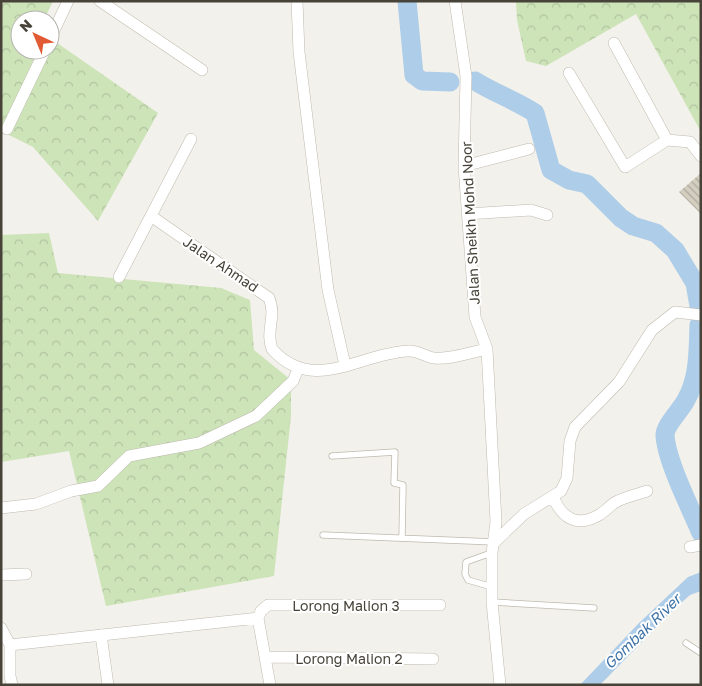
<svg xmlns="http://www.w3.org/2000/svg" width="702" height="686" font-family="'Golos Text',sans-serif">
<defs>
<pattern id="forest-crowns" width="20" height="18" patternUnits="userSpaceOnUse" patternTransform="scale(1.25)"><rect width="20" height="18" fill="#cde3b8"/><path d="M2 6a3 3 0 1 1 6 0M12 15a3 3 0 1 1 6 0" fill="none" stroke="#b1c49f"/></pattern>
<pattern id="building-back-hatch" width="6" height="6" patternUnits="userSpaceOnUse" patternTransform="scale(1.25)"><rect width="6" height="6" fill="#d4cec1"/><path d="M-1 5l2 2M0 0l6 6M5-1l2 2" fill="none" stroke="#aea99e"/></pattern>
</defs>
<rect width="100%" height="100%" fill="#f3f1eb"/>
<path fill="url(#forest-crowns)" d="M 1,1 L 53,1 L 44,20 L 20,20 L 20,50 L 50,50 L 50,38 L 158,113 L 98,221 L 33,147 L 1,131 Z
M 516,1 L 701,1 L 701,132 L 636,14 L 546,66 L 526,61 L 517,20 Z
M 49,233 L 58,273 L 221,288 L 250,300 L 254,350 L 291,380 L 291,416 L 274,576 L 106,606 L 69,451 L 1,462 L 1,235 Z"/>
<path fill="#aecde9" d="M 701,572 L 701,591 L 690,595 L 673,610 L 600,685 L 580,685 L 639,623 L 688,577 Z"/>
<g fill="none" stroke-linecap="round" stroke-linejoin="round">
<path stroke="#aecde9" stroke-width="19" d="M 407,1 L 414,75 L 422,81 L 450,82
M 475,81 C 494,93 515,100 535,113 L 551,170 L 569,180 L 587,184 L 621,218 L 633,226 L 656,233 L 675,250 L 695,283 L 699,306
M 699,325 C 698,350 699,378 686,400 C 681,410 665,425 665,435 C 666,460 691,509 701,533"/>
</g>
<path fill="url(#building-back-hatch)" d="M 701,173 L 701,214 L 679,192 Z"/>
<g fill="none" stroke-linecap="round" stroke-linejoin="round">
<defs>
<path id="lane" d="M 332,456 L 395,452 L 394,483 L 403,485 L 402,538
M 323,535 L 495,542
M 491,553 L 466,562 L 465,574 L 468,580 L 492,587
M 492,602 L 594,608
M 686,643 L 701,653"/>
<path id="street" d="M 100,1 L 202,70
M 297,1 L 299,52 L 328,290 L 345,365
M 455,1 L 466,76 L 464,166 L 475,317 L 487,349 L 496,522 L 492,553 L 492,602 L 500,685
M 50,39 L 68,1
M 614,43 L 667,140
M 569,73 L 625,167 L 667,140 L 690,142 L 701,156
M 7,129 L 45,50
M 464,166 L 529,149
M 467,214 L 531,210 L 547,215
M 151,216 L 269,298 C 277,316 265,332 272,349 C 313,395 360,353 408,351 C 418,350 425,357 434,358 C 450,360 471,352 487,349
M 119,277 L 191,139
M 553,497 C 562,518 577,528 599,515 C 604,512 609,507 614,503 C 624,497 636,495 647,491
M 1,508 L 36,504 L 71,491 L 98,486 L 129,456 L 199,443 L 256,416 L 293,381 L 298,369
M 495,542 L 524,514 L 561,491 L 567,478 L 570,441 L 575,427 L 619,382 L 652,330 L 675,312 L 701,315
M 690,547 L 701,545
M 1,575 L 26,574
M 1,628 L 10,645 L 10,676 L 12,685
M 101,635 L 108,685
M 10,645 L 258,618
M 266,657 L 433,659
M 270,685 L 258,618 L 261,611 L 268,605 L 440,605"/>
</defs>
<use href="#lane" stroke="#bebaae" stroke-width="7"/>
<use href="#street" stroke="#bebaae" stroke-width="12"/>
<use href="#lane" stroke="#fff" stroke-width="5.5"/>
<use href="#street" stroke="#fff" stroke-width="11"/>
</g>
<g text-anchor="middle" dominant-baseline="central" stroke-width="4" stroke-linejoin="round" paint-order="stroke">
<g font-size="14" fill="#474339" stroke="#fff">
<text transform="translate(470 223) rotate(-93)">Jalan Sheikh Mohd Noor</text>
<text transform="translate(221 264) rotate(34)">Jalan Ahmad</text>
<text x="346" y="605">Lorong Malion 3</text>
<text x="349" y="658">Lorong Malion 2</text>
</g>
<g font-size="15" font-style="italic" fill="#3e73a7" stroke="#fff">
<text transform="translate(642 631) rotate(-44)">Gombak River</text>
</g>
</g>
<rect width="702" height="686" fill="none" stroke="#474339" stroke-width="5"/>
<g transform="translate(35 35) rotate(316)"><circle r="24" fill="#ffffff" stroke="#b5b4b0"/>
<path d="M0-4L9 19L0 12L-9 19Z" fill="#e25a33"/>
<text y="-8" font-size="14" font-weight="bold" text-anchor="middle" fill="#474339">N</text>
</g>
</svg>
